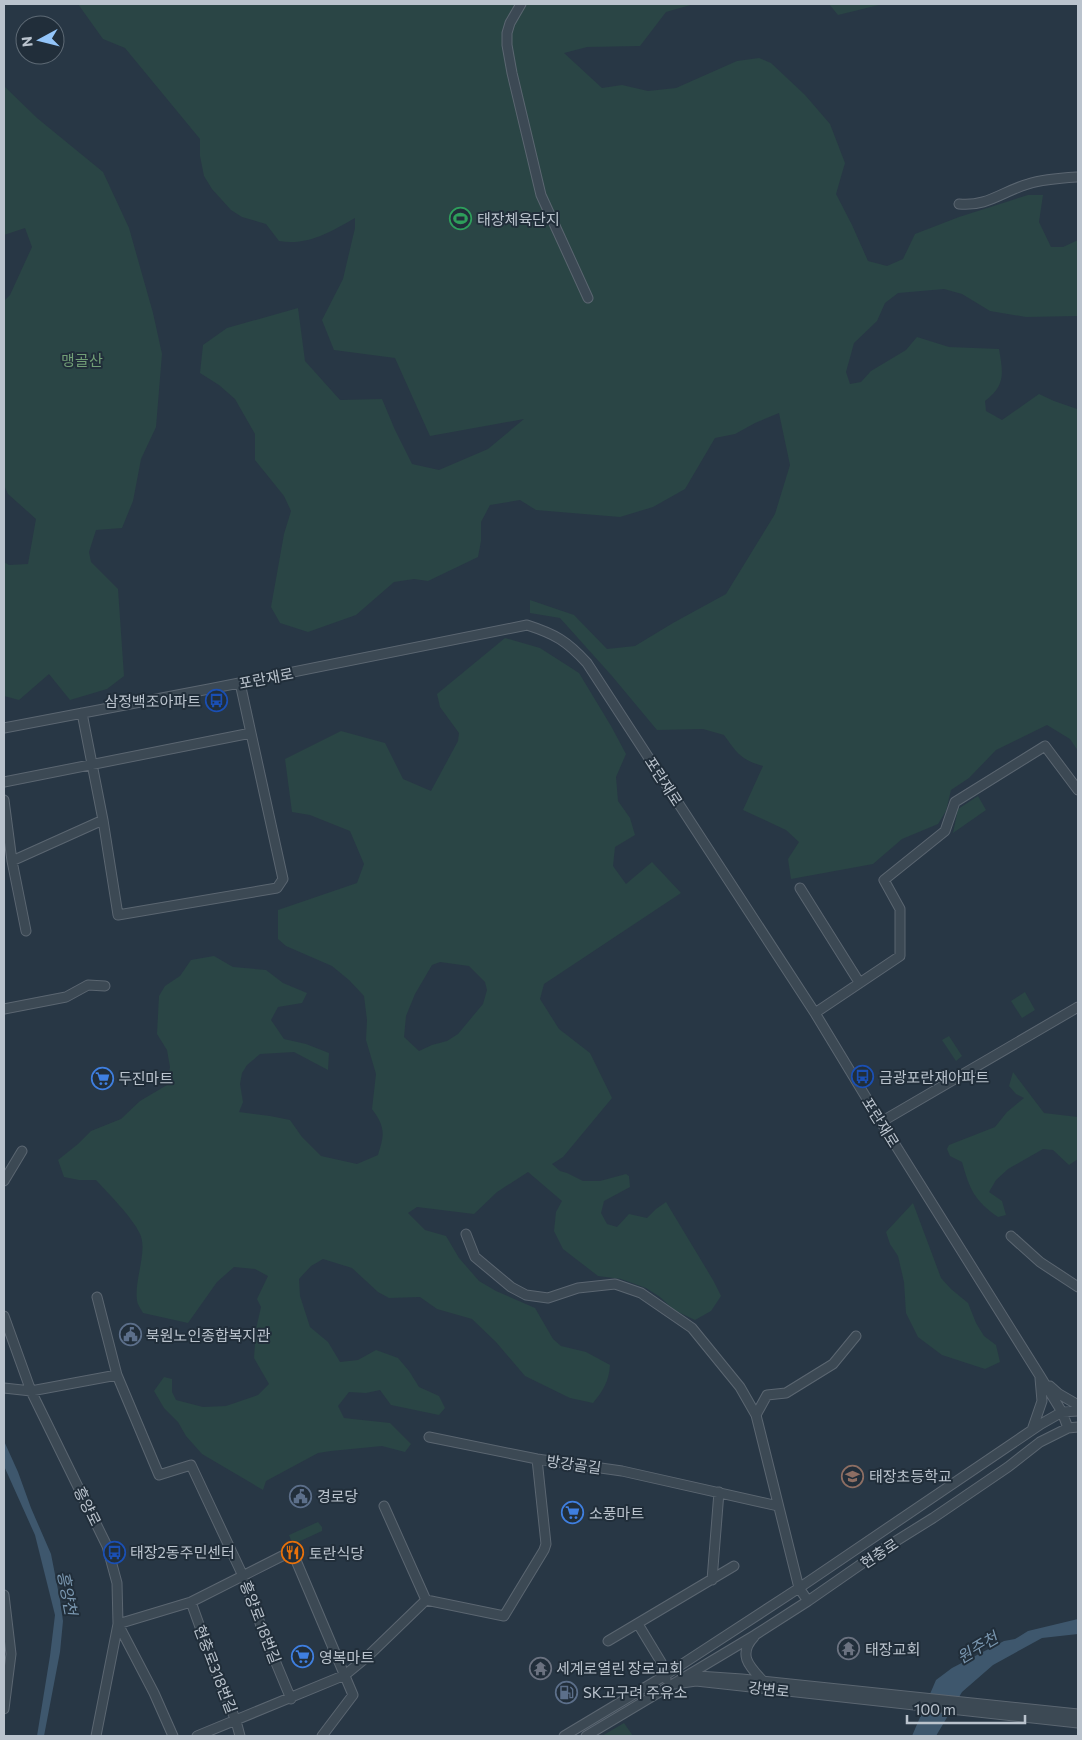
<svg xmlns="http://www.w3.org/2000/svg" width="1082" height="1740" font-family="Commissioner,'Noto Sans KR',sans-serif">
<rect width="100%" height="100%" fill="#283745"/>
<path fill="#2a4545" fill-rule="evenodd" d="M 78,4 L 694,4 L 666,12 L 640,46 L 587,47 L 564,53 L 602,88 L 622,85 L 648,91 L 676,88 L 737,61 L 759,58 L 771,63 L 805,95 L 830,124 L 845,163 L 836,194 L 852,225 L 868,261 L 887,266 L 903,259 L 915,234 L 959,217 L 1028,195 L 1043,195 L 1039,222 L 1051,247 L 1063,247 L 1078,240 L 1078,316 L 1026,317 L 990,311 L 962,294 L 944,289 L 898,293 L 885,303 L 877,321 L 854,343 L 846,372 L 850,384 L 861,382 L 871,371 L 906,350 L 917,337 L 949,347 L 999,349 C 1003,373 1006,385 985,401 L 986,411 L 1002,420 L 1039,394 L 1054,401 L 1077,409 L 1078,751 L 1070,739 L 1047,725 L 996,750 L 969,778 L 951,790 L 946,811 L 938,824 L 902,839 L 873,864 L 791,879 L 788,859 L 799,842 L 786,830 L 743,810 L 763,766 C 741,760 737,753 724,735 L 703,729 L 657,730 L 612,676 L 560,618 L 530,613 L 530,600 L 574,615 L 607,649 L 635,646 L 673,623 L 726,594 L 775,514 L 790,465 L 779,413 L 755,423 L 735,434 L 715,438 L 685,489 L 653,507 L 620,517 L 536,510 L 520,500 L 490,505 L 481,522 L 481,541 L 478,557 L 428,581 L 414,579 L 394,582 L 356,615 L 308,632 L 280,623 L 271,607 L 284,534 L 291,511 L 284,496 L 255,460 L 255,434 L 235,399 L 219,385 L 200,373 L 203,345 L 227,328 L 298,308 L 305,361 L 340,400 L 382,399 L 395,430 L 412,464 L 439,470 L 488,449 L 524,419 L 430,436 L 395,358 L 334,350 L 322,320 L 343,279 L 355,228 L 355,218 C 330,232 308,246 279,241 L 266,224 L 242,217 L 231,210 L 212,189 L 204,176 L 200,156 L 200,139 L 125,48 L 103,39 Z
M 829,4 L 883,4 L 838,15 Z
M 4,86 L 37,118 L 103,172 L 129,228 L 153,313 L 162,354 L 156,427 L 141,459 L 133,501 L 122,528 L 96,530 L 89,552 L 91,562 L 118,589 L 124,676 L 107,689 L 70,700 L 49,674 L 19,700 L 4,696 L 4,562 L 9,565 L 28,564 L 36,519 L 8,494 L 4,485 L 4,301 L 10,295 L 32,247 L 25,228 L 4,235 Z
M 505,638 L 540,648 L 579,673 L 611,726 L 626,754 L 616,777 L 618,801 L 630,818 L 635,835 L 615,847 L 613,866 L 626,884 L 652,862 L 681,893 L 544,984 L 540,999 L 559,1029 L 590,1053 L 612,1098 L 563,1157 L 552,1164 L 560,1171 L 567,1173 L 583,1181 L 600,1181 L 626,1174 L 629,1176 L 630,1187 L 604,1201 L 601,1213 L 607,1224 L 617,1227 L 629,1214 L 647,1218 L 656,1209 L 666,1202 L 713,1280 L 721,1296 L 711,1311 L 695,1320 L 674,1310 L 660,1297 L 646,1288 L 621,1279 L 598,1276 L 563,1249 L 554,1231 L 556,1212 L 562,1201 L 528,1172 L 497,1192 L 474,1214 L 417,1207 L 408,1213 L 425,1230 L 446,1236 L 459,1258 L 479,1281 L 496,1291 L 535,1308 L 553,1339 L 561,1346 L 586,1352 L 610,1365 C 609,1381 603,1391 593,1403 L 570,1398 L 525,1376 L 496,1342 L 472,1319 L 437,1309 L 420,1297 L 389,1298 L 378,1292 L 352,1268 L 323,1259 L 311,1266 L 299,1279 L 300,1296 L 310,1327 L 328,1342 L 340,1362 L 358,1360 L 376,1350 L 398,1358 L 409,1371 L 419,1387 L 439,1396 L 445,1408 L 439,1415 L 391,1405 L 380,1390 L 366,1393 L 349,1392 L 338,1406 L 344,1418 L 390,1423 L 411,1444 L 405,1452 L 382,1446 L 331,1451 L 318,1453 L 266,1481 L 263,1490 L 202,1454 L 186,1436 L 178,1422 L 164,1408 L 154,1391 L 164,1377 L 172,1379 L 172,1392 L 176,1400 L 203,1407 L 226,1406 L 258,1395 L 269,1384 L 254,1358 L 256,1329 L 261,1307 L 257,1299 L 268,1276 L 255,1269 L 234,1267 L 217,1282 L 188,1323 L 143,1313 C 141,1309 137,1304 137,1300 C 134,1280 148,1251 140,1234 C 133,1218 108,1193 96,1180 L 79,1180 L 64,1177 L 58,1160 L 78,1144 L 91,1131 L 121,1119 L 140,1101 L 167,1085 L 170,1067 L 167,1050 L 157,1034 L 159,996 L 165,986 L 180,976 L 191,960 L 214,956 L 233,967 L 266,970 L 283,983 L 307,993 L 302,1003 L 278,1007 L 271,1020 L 284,1039 L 306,1044 L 329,1053 L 328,1070 L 294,1052 L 260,1054 L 247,1065 L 242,1073 L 240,1084 L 243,1102 L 239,1112 L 270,1116 L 290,1120 L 302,1137 L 321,1156 L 357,1164 L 378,1155 C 385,1133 385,1127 372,1109 L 376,1074 L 366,1040 L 367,1020 L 364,996 L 349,980 L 332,966 L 286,946 L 278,939 L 278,910 L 357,883 L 364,864 L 350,831 L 310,815 L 292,812 L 285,759 L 341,731 L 385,743 L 403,779 L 431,791 L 458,741 L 459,733 L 440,707 L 437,694 ZM 440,962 L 469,966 L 485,982 L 487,990 L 483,1004 L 458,1034 L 447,1041 L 432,1045 L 419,1051 L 404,1037 L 406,1016 L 415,994 L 432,965 Z
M 978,796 L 986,810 L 953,833 L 958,809 Z
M 1025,992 L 1035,1010 L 1022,1018 L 1011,1001 Z
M 949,1036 L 962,1056 L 956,1061 L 942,1040 Z
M 1013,1072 L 1044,1113 L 1078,1117 L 1078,1159 L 1069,1165 L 1053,1150 L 1043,1149 L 1008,1169 L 996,1180 L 989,1192 L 1002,1201 L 1006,1215 L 998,1217 C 974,1200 970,1190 962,1162 L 950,1156 L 947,1149 L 949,1145 L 995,1127 L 1007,1112 L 1024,1098 L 1016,1094 L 1009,1086 Z
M 913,1203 L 941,1278 L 951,1289 L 968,1303 L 976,1323 L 984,1336 L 996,1345 L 1000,1362 L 985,1369 L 942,1355 L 918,1337 L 906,1313 L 904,1282 L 898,1256 L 890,1244 L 886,1232 Z
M 318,1522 L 322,1527 L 322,1531 L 298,1542 L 291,1540 L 289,1535 Z
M 624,1723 L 633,1736 L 602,1736 Z"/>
<path fill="#3e576d" d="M 4,1441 L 18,1472 L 31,1508 L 51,1554 L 60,1600 L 63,1621 L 60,1652 L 44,1736 L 37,1736 L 50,1656 L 55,1615 L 35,1535 L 4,1466 Z
M 1078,1619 L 1078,1634 L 1042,1638 L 993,1665 L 962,1692 L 936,1736 L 912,1736 L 936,1680 L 952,1668 L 1004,1641 L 1015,1639 L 1028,1631 Z"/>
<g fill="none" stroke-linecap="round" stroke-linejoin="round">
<defs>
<path id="minor" d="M 521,4 L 510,23 L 507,33 L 507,45 L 512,73 L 541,195 L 588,298
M 959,204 C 987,207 1003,191 1028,184 C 1044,179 1062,178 1078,177
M 82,713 L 103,820 L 118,915 L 277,888 L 283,879 L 240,683
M 4,728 L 209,689 L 527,625 C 555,634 567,641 587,663 L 815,1013 L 881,1122 L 1040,1376 L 1062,1412 L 1068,1428
M 4,782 L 251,733
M 4,800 L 12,861 L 26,931
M 12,861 L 103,820
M 800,888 L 859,982
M 4,1009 L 66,997 L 88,985 L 105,986
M 815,1013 L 900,956 L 900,909 L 884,880 L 945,831 L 955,802 L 1045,746 L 1078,790
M 881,1122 L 1078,1007
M 4,1181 L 22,1151
M 466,1234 L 475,1257 L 511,1287 L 526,1295 L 548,1298 L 578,1288 L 615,1284 L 641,1293 L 692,1328 L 740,1387 L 756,1415 L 799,1588 L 808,1601
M 1011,1236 L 1040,1262 L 1078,1287
M 97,1297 L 117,1375
M 4,1316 L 31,1391 L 107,1546 L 117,1583 L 118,1624 L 96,1736
M 1050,1386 L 1059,1394 L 1078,1405
M 4,1388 L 31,1391 L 117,1375 L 159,1475 L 191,1465 L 243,1576 L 264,1634 L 291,1699
M 756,1415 L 767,1395 L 786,1393 L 833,1364 L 856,1336
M 1032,1430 L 1042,1401 L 1040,1378
M 429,1437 L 537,1459 L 622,1471 L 778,1506
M 384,1506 L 426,1600
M 712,1580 L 719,1492
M 4,1595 L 11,1654 L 4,1709
M 426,1600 L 504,1616 L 544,1550 L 546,1544 L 537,1459
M 191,1602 L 219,1680 L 236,1721 L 240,1736
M 638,1624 L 661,1662 L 666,1679
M 754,1637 C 737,1655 750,1667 763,1681
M 608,1641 L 734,1566
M 698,1676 L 742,1679 L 1078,1714
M 675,1684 L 696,1681 L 1078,1723
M 173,1736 L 154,1693 L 118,1624 L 191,1602 L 292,1551 L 353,1695 L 322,1736
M 197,1736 L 345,1675 L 368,1656 L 426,1600
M 564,1736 L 664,1676 L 799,1588 L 1041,1424 L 1062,1412 L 1078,1411
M 586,1736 L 755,1635 L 808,1601 L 880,1551 L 933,1518 L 1008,1467 L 1040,1442 L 1068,1428 L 1078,1427"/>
</defs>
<use href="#minor" stroke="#5b6671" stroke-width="11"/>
<use href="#minor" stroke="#3c4954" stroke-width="9"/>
</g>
<defs>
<symbol id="stadium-ring" viewBox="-11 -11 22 22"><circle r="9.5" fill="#212e3a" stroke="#2e9e5b" stroke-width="1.5"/><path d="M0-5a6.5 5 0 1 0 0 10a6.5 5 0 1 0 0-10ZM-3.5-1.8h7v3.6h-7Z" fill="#2e9e5b"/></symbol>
<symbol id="bus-ring" viewBox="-11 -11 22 22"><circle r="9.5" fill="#212e3a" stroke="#1a4fb4" stroke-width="1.5"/><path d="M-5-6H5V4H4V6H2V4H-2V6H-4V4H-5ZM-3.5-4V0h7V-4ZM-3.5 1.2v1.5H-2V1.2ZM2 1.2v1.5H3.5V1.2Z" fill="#1a4fb4"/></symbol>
<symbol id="supermarket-ring" viewBox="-11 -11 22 22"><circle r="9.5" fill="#212e3a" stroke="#3f7fe0" stroke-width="1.5"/><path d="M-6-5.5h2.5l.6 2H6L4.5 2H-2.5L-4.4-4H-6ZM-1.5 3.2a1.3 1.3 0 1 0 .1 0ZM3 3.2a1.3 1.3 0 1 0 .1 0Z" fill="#3f7fe0"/></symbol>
<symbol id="civic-ring" viewBox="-11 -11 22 22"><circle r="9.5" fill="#212e3a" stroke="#5c6f8a" stroke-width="1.5"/><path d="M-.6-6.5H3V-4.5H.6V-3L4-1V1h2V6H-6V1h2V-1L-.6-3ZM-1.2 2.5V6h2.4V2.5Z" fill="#5c6f8a"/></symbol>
<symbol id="school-ring" viewBox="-11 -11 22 22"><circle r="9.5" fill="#212e3a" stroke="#8d6e63" stroke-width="1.5"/><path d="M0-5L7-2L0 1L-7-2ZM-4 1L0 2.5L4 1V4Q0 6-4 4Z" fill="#8d6e63"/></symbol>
<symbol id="restaurant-ring" viewBox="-11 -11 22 22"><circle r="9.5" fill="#212e3a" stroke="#e8710a" stroke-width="1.5"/><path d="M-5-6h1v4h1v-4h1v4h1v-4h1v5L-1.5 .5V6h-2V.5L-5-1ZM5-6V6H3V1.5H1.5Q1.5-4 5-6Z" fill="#e8710a"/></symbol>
<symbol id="temple-ring" viewBox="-11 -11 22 22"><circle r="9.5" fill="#212e3a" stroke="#6b7280" stroke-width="1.5"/><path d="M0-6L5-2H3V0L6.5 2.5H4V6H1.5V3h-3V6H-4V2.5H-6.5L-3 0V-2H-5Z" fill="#6b7280"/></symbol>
<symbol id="fuel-ring" viewBox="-11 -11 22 22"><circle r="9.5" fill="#212e3a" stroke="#5c6f8a" stroke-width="1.5"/><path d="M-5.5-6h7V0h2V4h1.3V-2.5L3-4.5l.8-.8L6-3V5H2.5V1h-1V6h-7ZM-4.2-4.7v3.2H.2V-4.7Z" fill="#5c6f8a"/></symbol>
</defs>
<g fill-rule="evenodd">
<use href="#stadium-ring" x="448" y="206" width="25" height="25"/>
<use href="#bus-ring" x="204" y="688" width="25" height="25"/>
<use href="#bus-ring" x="850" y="1064" width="25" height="25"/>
<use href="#supermarket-ring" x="90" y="1066" width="25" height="25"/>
<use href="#civic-ring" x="118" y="1322" width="25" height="25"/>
<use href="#school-ring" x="840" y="1464" width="25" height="25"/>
<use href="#civic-ring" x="288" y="1484" width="25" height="25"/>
<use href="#supermarket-ring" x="560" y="1500" width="25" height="25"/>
<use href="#bus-ring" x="102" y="1540" width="25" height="25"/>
<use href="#restaurant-ring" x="280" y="1540" width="25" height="25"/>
<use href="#temple-ring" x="836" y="1636" width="25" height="25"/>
<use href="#supermarket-ring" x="290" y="1644" width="25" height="25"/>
<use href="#temple-ring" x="528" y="1656" width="25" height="25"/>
<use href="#fuel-ring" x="554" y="1680" width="25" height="25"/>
</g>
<g text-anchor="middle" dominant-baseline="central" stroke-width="4" stroke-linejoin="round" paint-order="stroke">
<g font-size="15" fill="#bac3cd" stroke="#212e3a" text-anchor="start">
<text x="477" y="219">태장체육단지</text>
<text x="201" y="701" text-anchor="end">삼정백조아파트</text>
<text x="879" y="1077">금광포란재아파트</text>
<text x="118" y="1078">두진마트</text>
<text x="146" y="1335">북원노인종합복지관</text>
<text x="869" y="1476">태장초등학교</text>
<text x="317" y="1496">경로당</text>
<text x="589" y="1513">소풍마트</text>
<text x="130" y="1552">태장2동주민센터</text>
<text x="309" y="1553">토란식당</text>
<text x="865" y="1649">태장교회</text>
<text x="319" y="1657">영복마트</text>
<text x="556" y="1668">세계로열린 장로교회</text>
<text x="583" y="1692">SK고구려 주유소</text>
</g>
<g font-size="15" fill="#719e76" stroke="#212e3a">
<text x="82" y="360">맹골산</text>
</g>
<g font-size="15" fill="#bac3cd" stroke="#212e3a">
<text transform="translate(266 678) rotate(-11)">포란재로</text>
<text transform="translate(664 781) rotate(57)">포란재로</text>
<text transform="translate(881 1122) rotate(58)">포란재로</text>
<text transform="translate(574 1464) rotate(8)">방강골길</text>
<text transform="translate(88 1506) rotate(64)">흥양로</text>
<text transform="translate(879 1553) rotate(-33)">현충로</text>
<text transform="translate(261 1622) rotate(69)">흥양로 18번길</text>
<text transform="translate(216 1669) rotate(69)">현충로318번길</text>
<text transform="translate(769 1689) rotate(6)">강변로</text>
</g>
<g font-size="16" font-style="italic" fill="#7a97b0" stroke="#212e3a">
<text transform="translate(68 1593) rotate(79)">흥양천</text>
<text transform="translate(977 1647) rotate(-31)">원주천</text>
</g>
</g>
<rect width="1082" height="1740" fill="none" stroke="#bac3cd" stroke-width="10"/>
<g transform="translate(40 40) rotate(263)"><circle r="24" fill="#212e3a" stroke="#5e6a75"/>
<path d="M0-4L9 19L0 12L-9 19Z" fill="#93c5f9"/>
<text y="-8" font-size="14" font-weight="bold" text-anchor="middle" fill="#bac3cd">N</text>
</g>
<path d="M907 1715v8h118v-8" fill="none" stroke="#bac3cd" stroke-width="2.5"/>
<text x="914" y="1715" font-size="15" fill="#bac3cd" stroke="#212e3a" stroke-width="4" paint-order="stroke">100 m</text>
</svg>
